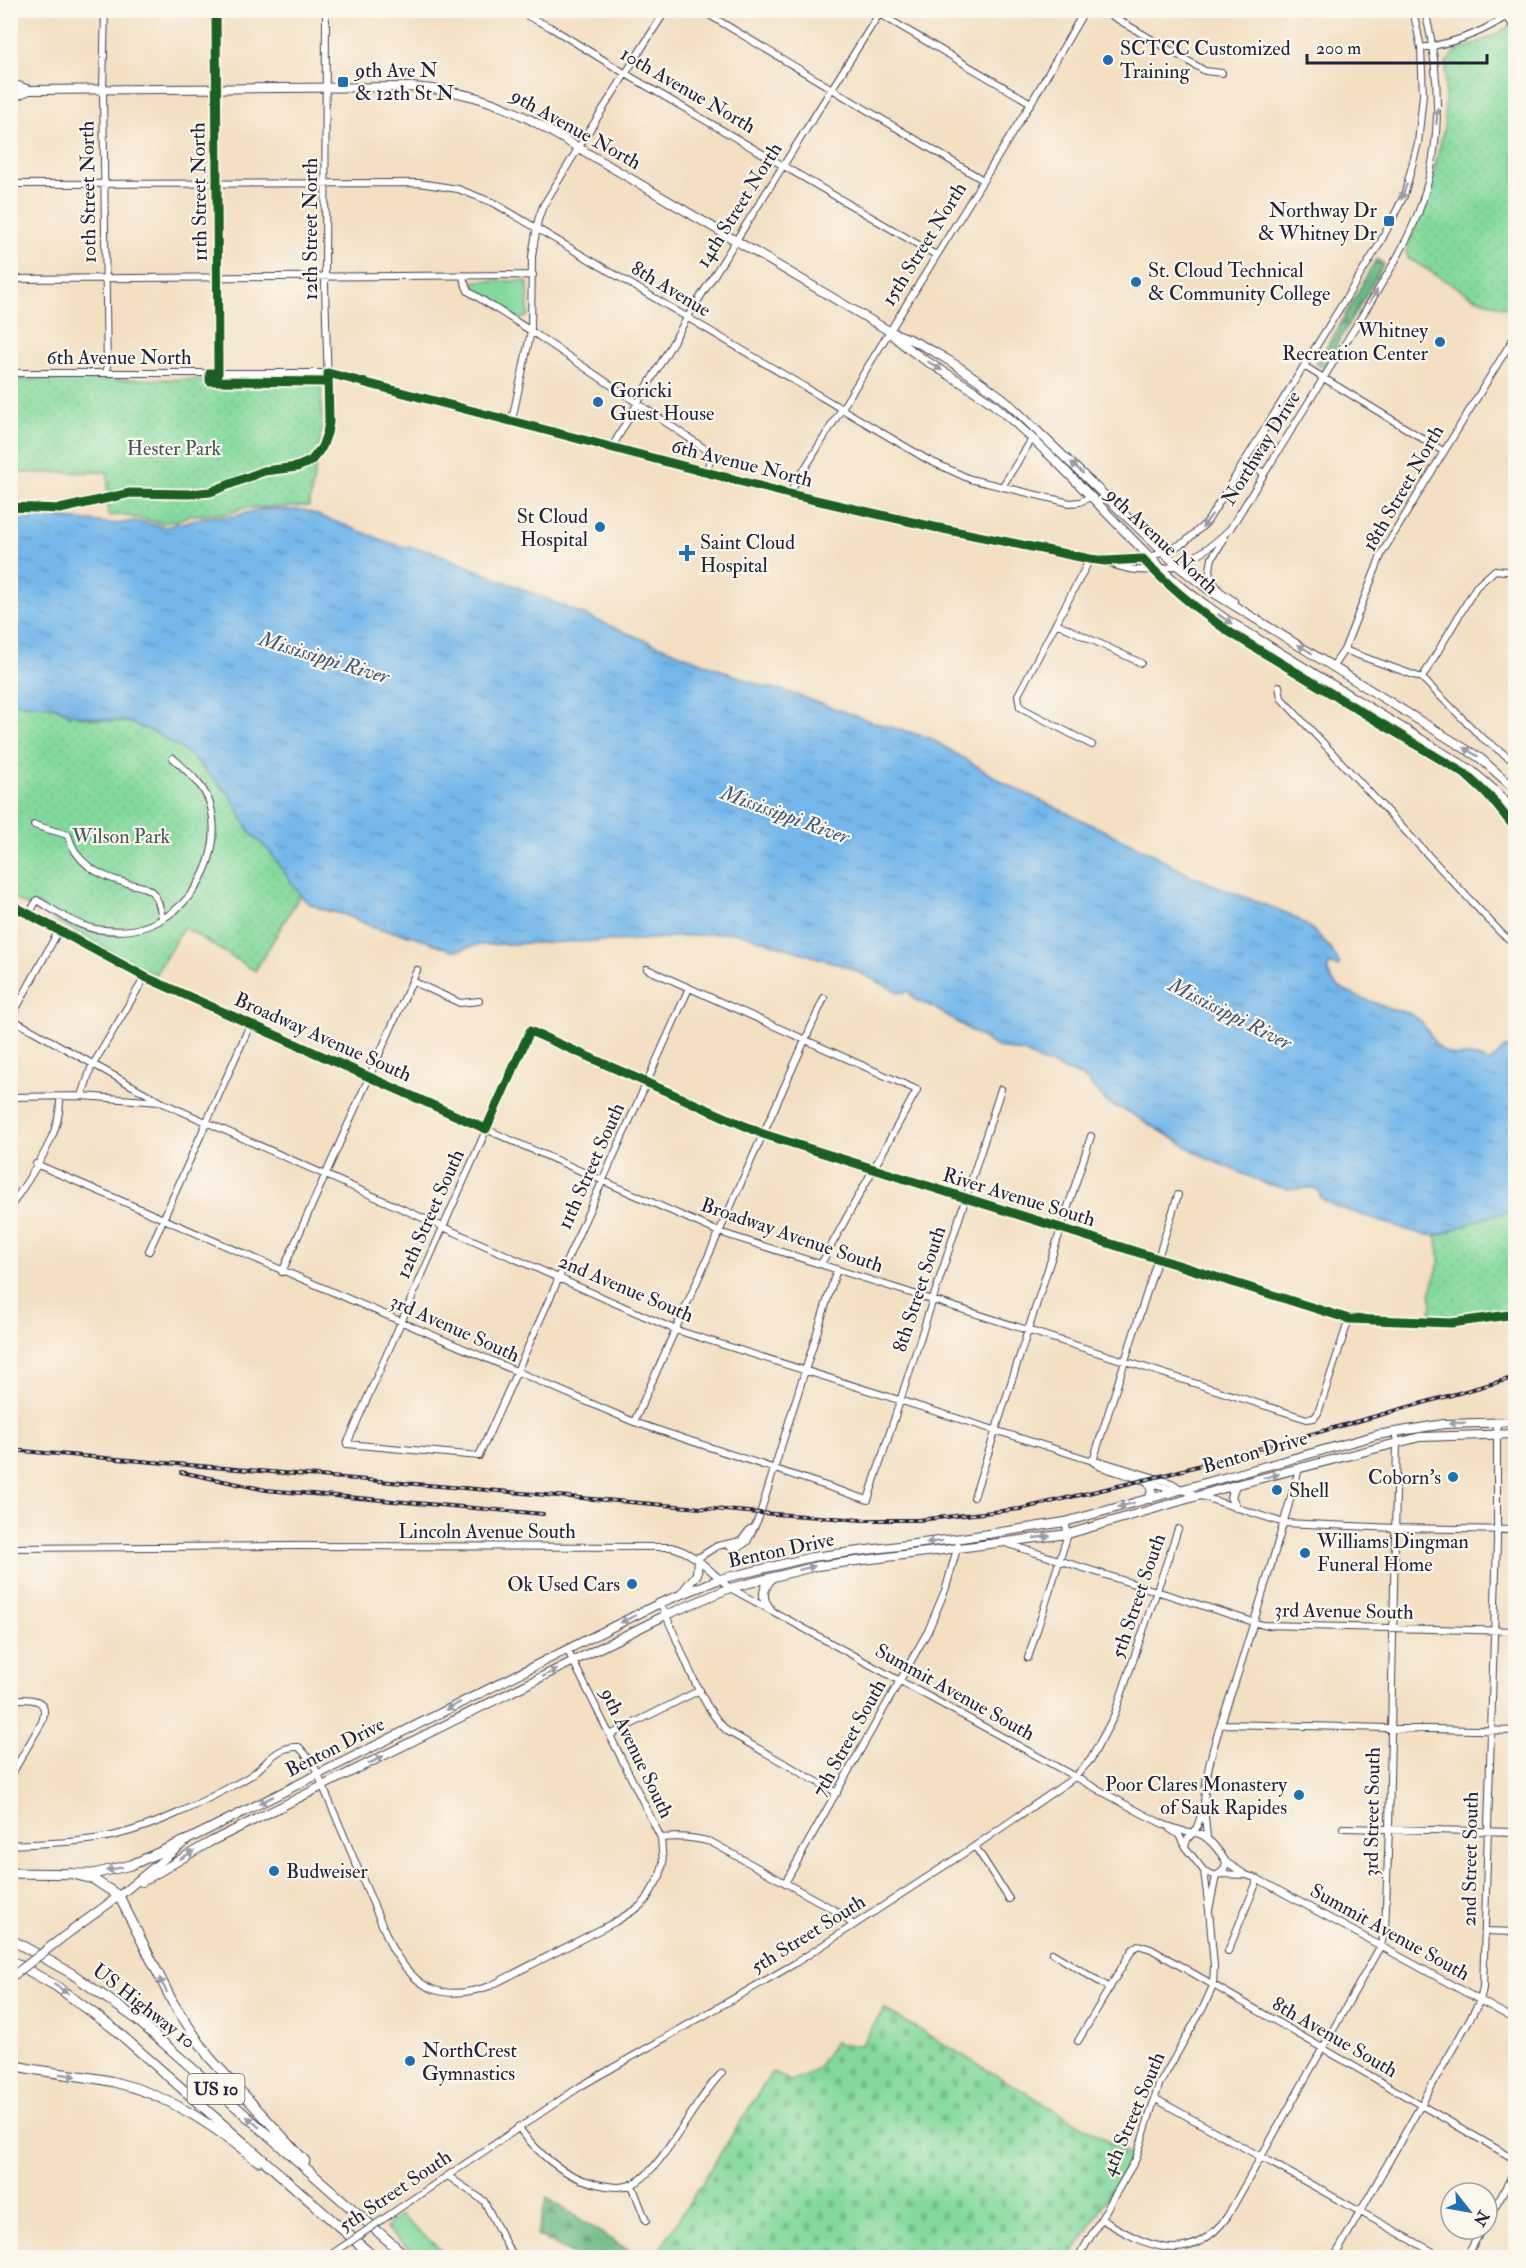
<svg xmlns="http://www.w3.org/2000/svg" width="1526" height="2268" font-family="'IM FELL Double Pica',serif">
<defs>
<pattern id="forest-firs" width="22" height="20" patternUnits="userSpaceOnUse" patternTransform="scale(1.5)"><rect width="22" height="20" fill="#6ab984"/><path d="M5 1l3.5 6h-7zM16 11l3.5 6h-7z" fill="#57966d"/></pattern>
<pattern id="cemetery-stones" width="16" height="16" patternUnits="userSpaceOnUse" patternTransform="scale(1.5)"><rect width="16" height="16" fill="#83d99d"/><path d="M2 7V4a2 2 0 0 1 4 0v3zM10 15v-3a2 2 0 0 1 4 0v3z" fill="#71ba88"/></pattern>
<pattern id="park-dots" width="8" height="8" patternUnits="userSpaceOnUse" patternTransform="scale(1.5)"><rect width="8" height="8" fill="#83d99d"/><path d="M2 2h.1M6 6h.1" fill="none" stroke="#71ba88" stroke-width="1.8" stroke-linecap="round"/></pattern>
<pattern id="water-ripples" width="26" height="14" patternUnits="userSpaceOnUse" patternTransform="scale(1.5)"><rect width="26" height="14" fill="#74b7ea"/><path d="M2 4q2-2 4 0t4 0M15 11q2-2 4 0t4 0" fill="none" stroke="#5f94bf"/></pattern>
</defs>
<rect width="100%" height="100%" fill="#fbf7ec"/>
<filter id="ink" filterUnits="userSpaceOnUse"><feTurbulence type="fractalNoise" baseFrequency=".0167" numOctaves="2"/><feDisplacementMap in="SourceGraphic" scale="12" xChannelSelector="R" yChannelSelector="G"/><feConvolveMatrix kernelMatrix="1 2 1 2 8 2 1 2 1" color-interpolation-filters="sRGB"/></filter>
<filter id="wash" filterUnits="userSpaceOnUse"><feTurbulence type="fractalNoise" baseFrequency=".008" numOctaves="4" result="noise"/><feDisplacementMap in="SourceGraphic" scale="24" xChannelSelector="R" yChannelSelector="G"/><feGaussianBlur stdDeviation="1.35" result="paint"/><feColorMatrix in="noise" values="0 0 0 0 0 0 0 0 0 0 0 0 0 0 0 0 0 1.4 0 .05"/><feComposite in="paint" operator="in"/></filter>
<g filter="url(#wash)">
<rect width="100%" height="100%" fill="#f3dfc2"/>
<path fill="#83d99d" stroke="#527e6c" stroke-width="1.5" d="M 476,281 L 526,281 L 528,284 L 528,316 L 520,320 L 474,291 L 472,284 Z
M 400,2215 L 449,2257 L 419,2257 L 385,2228 Z"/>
<path fill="url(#forest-firs)" stroke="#466e60" stroke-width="1.5" d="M 1376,259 L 1384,264 L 1323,368 L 1315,363 L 1332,339 Z
M 547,2198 L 639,2257 L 577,2257 L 537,2235 Z"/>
<path fill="url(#cemetery-stones)" stroke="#527e6c" stroke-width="1.5" d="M 884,2009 L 1130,2154 L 1122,2174 L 1071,2257 L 655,2257 L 772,2072 L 790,2081 C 818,2075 820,2064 835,2042 L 840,2045 L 861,2045 Z"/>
<path fill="url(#park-dots)" stroke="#527e6c" stroke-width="1.5" d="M 1515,22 L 1515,311 L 1473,297 L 1408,258 L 1406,251 L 1429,192 L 1444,128 L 1446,63 L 1456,52 L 1497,34 Z
M 10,379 L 321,380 L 322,430 L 309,506 L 241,508 L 231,513 L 190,515 L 176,521 L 161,523 L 122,515 L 108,516 L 108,472 L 11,473 Z
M 10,703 L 54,706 L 70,714 L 92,719 L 131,723 L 168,738 L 192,757 L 230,795 L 250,832 L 271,853 L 300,895 L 255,971 L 184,927 L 155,975 L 11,897 Z
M 1515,1210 L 1515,1309 L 1461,1316 L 1429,1317 L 1432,1303 L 1430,1295 L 1440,1259 L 1436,1236 L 1484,1218 Z"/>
<path fill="url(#water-ripples)" stroke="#4b6c92" stroke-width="1.5" d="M 263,509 L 304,510 L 399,546 L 429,550 L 637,637 L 762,686 L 785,691 L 873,722 L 930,738 L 1008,785 L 1151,853 L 1189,875 L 1291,915 C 1312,927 1328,942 1340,964 L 1338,967 L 1329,964 C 1322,987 1357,996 1373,1002 C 1380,1005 1387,1008 1394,1010 C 1399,1012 1404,1011 1408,1013 C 1429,1021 1429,1043 1445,1052 C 1461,1061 1472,1050 1489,1063 L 1505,1048 L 1515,1047 L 1515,1210 L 1484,1218 L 1436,1236 L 1420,1234 L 1334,1206 L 1322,1199 L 1318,1191 L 1314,1188 L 1288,1189 L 1267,1184 L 1206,1158 L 1127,1111 L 1110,1105 L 1083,1077 L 1038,1060 L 1026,1053 L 997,1047 L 933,1007 L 916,1000 L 909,992 L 898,992 L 848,967 L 735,932 L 640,940 L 478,945 L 458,950 L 451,950 L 414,936 L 377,929 L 343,914 L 324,910 L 308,903 L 300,895 L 271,853 L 250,832 L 230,795 L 192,757 L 157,733 L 131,723 L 70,714 L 54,706 L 11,703 L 11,517 L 55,518 L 67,516 L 67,519 L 117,524 L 134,521 L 166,527 L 204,517 L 233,516 Z"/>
</g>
<g filter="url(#ink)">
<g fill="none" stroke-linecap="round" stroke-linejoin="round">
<defs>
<path id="minor" d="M 105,10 L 103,89 L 107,373
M 216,10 L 218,373
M 515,10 L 550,27 L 626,74 L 936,255
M 701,10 L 983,180
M 873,10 L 1031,103
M 1102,10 L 1205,71 L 1222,73
M 1507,17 L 1516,29
M 1421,48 C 1455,43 1488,31 1515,10
M 10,184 L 419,183 L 458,189 L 494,203 L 928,460 L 970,479 L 1070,503 L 1080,502 L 1090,497
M 462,275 L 468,291 L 531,331 L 711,453 L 707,473
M 10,279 L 533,275
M 1304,366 L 1443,451
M 10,373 L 328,373 L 789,494 L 934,527 L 1105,561 L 1143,559 L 1165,552 L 1185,542 L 1207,522 L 1379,245 L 1404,196 L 1418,143 L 1423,95 L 1421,48 L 1413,10
M 512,420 L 531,331 L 532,256 L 538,220 L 543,206 L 582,142 L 666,10
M 612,447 L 687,318 L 879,14
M 1245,462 L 1264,473
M 1002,487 L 1032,439
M 789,494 L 1031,103 L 1085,10
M 10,507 L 60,509 L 130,493 L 189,494 L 210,492 L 264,471 L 297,467 L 311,461 L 322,447 L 329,422 L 325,285 L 326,10
M 1224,539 L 1212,558 L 1209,576 L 1220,591 L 1234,601
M 1090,559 L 1018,695 L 1020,707 L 1092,745
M 1109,563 C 1157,582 1195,563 1230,529 C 1272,460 1315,392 1357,324 C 1381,284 1409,244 1423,199 C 1443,137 1440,73 1425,10
M 1056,623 L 1141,663
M 1344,650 L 1422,678 L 1481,737 L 1516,763
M 1333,666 L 1344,650 L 1382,553 L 1516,334
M 1422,678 L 1476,587 L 1495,570 L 1516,572
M 1279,686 L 1281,698 L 1501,933 L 1516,945
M 34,825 L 68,835 C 76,863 98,876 126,883 C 136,886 144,885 152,892 C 159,899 160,909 162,918
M 10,904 L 145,977 L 250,1025 L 719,1232 L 1307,1419 L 1314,1418 L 1318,1413 L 1349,1319
M 29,914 L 37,900 C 54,910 75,925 95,929 C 109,931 127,932 141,928 C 192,914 225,855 210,804 C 204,785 187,771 173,758
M 647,969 L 917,1090 L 821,1264
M 412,981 L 460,1003 L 479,1001
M 689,988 C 618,1144 550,1301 479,1456 L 347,1444 L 530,1031 L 763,1134 L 1349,1319 L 1451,1323 L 1516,1314
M 10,1018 L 163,1103 L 676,1330 L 1093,1461 L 1103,1462 L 1172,1483 L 1182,1490 L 1284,1523 L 1396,1528 L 1516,1530
M 82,1096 L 91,1068 L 145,977
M 10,1097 L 82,1096 L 160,1102
M 11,1097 L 11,1018 L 59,930
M 36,1164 L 634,1422 L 868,1500 L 1001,1089
M 10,1208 C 30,1175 62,1136 60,1097
M 149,1251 L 250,1025
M 282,1272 L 417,970
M 634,1422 L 824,998
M 1093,1461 L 1178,1195
M 1093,1462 L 1101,1467 L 1174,1490
M 974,1497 L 1091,1136
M 1005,1543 L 1263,1625 L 1516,1631
M 729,1545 L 732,1548 L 738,1548 L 747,1542 L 759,1517 L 837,1269
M 10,1548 L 296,1546 L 671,1547 C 696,1553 711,1572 730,1588 L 1143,1814 L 1165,1825 L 1192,1834
M 698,1558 L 717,1546 L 741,1541 L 750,1529
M 660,1603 C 680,1641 697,1703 727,1731 L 837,1793
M 1028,1658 L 1068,1534 L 1065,1522
M 10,1699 C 29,1699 51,1696 42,1722 L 10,1777
M 1222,1724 L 1516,1731
M 610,1735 L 700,1690
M 1204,1806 C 1205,1759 1225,1714 1239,1670 C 1260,1603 1280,1536 1299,1469
M 1343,1828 L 1516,1832
M 1170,1829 L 1179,1835 L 1185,1847
M 1194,1833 C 1206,1833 1220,1851 1226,1862 L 1224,1870 L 1216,1876 L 1204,1871 L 1185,1847 L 1187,1840 L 1197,1827 L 1204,1806 L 1207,1837
M 661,1838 C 679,1836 694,1837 711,1842 L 840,1913 L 853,1925
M 10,1845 C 45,1843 82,1843 116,1835 C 158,1825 196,1805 234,1785 C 240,1782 248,1778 254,1773 C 269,1761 277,1746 299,1747 L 313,1763 L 392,1948 C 417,1991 443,2002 490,1986 L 615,1922 L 639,1907 L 646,1900 L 660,1876 L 663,1863 L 661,1838 L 567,1649
M 975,1846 L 1009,1899
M 1226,1862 L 1246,1875
M 1204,1871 L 1209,1910 L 1216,1876
M 1219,1874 L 1246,1875 L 1258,1879 L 1516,2020
M 785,1883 L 928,1631 L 946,1588 L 958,1545
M 1485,1931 L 1516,1932
M 1228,1951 L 1258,1879
M 1052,1953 L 1110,1988
M 1078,2041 L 1132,1950 L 1138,1945 L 1151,1949 L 1516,2160
M 1154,2098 L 1444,2258
M 518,2127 C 538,2153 561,2175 593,2183 C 604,2186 619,2189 630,2185 C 660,2176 695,2098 722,2073
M 448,2176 L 484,2201 L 507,2246 L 516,2258
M 632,2185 L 646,2221
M 398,2209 L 581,2086 L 794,1964 L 975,1846 L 1075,1777 L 1091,1759 L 1114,1716 L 1178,1529
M 1101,2219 C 1148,2247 1189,2268 1227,2217 L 1381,1945 L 1385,1931 L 1389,1829 L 1397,1442 L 1395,1432
M 1487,2221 L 1516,2169
M 1078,2258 L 1136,2159 L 1159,2085 L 1204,2006 L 1213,1986 L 1214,1966 L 1209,1910
M 1334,2258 L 1480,2001 L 1483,1988 L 1497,1540 L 1497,1422
M 1466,2258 L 1482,2229"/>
<path id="major" d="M 10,86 L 18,86 L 29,90
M 10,95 L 18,95 L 29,90 L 411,87 C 458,90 491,99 533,121 L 889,331 C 930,345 969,373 1004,399 L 1178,566 L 1209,590 L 1480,758 L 1516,790
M 890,333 C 922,364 965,380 999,409 C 1057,458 1108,516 1162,569 C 1181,589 1205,604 1227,620 L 1471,770 L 1499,794 L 1516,815
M 1149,1483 L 1152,1488 L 1150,1499
M 1235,1485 L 1231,1497 L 1236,1507
M 681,1594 L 697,1574 L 698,1558
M 770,1609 C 760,1597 763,1588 773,1577
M 142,1882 L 210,1842 L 666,1615 L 730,1588 L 817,1566 L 1068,1534 L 1235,1485 L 1420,1437 L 1516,1434
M 63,1937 L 119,1896 L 187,1840 L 660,1603 L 720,1579 L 812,1557 L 962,1538 L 1065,1522 L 1377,1435 L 1444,1424 L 1516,1422"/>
<path id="highway" d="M 10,1873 L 93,1874 L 131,1865 L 187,1840
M 69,1873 L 93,1879 L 119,1896 L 173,2003 L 209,2057 L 305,2161
M 10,1939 L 71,1973 L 135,2018 L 408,2258
M 10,1960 L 56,1986 L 112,2027 L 375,2258
M 10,2064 C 44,2074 80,2074 114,2082 C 170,2095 214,2126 258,2161"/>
</defs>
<use href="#minor" stroke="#413e4f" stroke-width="8"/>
<use href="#major" stroke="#413e4f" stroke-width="10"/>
<use href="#highway" stroke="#413e4f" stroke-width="11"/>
<use href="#minor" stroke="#fff" stroke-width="6"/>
<use href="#major" stroke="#fff" stroke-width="8"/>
<use href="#highway" stroke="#fff" stroke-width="9"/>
<defs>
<path id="rail" d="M 10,1450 L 760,1513 L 863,1520 L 918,1520 L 1020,1509 L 1165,1475 L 1516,1377
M 181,1472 L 266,1490 L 543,1514"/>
</defs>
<use href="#rail" stroke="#22223b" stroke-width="4"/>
<use href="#rail" stroke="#fbf7ec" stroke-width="1.5" stroke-dasharray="4.5" stroke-linecap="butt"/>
<defs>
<path id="minor-bridge" d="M 326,2258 L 398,2209"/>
<path id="major-bridge" d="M 10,1978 L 63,1937"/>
</defs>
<use href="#minor-bridge" stroke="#413e4f" stroke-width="8" stroke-linecap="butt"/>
<use href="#major-bridge" stroke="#413e4f" stroke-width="10" stroke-linecap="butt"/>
<use href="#minor-bridge" stroke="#fff" stroke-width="6"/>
<use href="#major-bridge" stroke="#fff" stroke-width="8"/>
<defs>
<path id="cycleway" d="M 216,10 L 218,373 L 210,373 L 210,381 L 328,382
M 10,507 L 60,509 L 130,493 L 189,494 L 210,492 L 264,471 L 297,467 L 311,461 L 322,447 L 327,433 L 329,422 L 328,373 L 789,494 L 934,527 L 1090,559 L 1105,561 L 1143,559 C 1169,587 1199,611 1231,633 L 1465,774 L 1490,797 L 1516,829
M 10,904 L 145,977 L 486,1129 L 530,1031 L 763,1134 L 1349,1319 L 1451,1323 L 1516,1314"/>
</defs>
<use href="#cycleway" stroke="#fbf7ec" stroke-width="13"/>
<use href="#cycleway" stroke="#1b5e20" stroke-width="9"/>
</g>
<defs><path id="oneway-solid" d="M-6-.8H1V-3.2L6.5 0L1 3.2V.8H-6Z" transform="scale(1.5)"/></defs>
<g fill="#9c9ca7">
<use href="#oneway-solid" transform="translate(1437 116) rotate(-86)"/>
<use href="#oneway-solid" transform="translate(1404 192) rotate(109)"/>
<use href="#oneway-solid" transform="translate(1373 297) rotate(-59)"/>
<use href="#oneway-solid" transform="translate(935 366) rotate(32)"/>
<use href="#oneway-solid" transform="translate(1077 468) rotate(-137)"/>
<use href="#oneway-solid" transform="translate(1207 521) rotate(127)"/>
<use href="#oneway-solid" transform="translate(1225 619) rotate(34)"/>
<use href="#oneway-solid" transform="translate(1305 649) rotate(-149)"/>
<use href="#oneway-solid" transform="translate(1471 752) rotate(-148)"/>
<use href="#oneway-solid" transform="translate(1457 1423) rotate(178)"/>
<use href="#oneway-solid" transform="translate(1271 1476) rotate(-14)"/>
<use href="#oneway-solid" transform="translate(1126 1505) rotate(165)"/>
<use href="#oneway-solid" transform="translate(1042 1537) rotate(-8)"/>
<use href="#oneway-solid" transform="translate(934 1542) rotate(173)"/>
<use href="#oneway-solid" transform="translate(807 1568) rotate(-14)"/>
<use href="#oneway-solid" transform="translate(628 1619) rotate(154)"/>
<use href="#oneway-solid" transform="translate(550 1673) rotate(-27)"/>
<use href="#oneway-solid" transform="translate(453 1706) rotate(153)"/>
<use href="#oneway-solid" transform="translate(376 1760) rotate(-27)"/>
<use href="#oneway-solid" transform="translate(266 1800) rotate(153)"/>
<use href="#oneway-solid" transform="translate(187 1855) rotate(-30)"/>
<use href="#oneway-solid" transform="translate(114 1869) rotate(166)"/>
<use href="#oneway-solid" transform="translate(163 1985) rotate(-118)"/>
<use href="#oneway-solid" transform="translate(61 1989) rotate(33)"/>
<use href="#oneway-solid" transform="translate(68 2075) rotate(8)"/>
<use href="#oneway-solid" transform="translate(253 2122) rotate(-139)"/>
</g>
</g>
<g fill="#1f6fb2" stroke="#fbf7ec" stroke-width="2">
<circle cx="1108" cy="60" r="6"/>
<rect x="337" y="76" width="12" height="12" rx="3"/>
<rect x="1383" y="215" width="12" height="12" rx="3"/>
<circle cx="1136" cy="282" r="6"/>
<circle cx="1440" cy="342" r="6"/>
<circle cx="598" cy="402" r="6"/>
<circle cx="600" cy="527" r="6"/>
<path d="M684 544h6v6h6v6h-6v6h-6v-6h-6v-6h6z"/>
<circle cx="1453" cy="1477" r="6"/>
<circle cx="1277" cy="1490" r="6"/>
<circle cx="1305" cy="1553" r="6"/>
<circle cx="632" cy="1584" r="6"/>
<circle cx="1299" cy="1795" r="6"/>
<circle cx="274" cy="1871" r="6"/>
<circle cx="410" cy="2061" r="6"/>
</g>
<g text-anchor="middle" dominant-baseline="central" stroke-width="4.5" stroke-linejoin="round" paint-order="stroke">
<rect fill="#fbf7ec" stroke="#636270" stroke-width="1.5" x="187.5" y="2074" width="57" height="30" rx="4.5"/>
<g font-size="18" font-weight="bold" fill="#22223b">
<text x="216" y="2089">US 10</text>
</g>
<g font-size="20" fill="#22223b" stroke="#fbf7ec" text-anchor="start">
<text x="1120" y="48">SCTCC Customized<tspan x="1120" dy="23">Training</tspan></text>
<text x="355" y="70">9th Ave N<tspan x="355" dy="23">&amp; 12th St N</tspan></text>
<text x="1377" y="210" text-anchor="end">Northway Dr<tspan x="1377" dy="23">&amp; Whitney Dr</tspan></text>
<text x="1148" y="270">St. Cloud Technical<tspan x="1148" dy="23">&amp; Community College</tspan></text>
<text x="1428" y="330" text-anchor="end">Whitney<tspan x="1428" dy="23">Recreation Center</tspan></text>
<text x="610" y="390">Goricki<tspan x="610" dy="23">Guest House</tspan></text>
<text x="588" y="516" text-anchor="end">St Cloud<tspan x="588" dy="23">Hospital</tspan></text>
<text x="700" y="542">Saint Cloud<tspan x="700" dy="23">Hospital</tspan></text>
<text x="1441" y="1477" text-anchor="end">Coborn's</text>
<text x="1289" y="1490">Shell</text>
<text x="1317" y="1541">Williams Dingman<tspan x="1317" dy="23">Funeral Home</tspan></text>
<text x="620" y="1584" text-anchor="end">Ok Used Cars</text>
<text x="1287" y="1784" text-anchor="end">Poor Clares Monastery<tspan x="1287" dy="23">of Sauk Rapides</tspan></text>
<text x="286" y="1871">Budweiser</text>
<text x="422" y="2050">NorthCrest<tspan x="422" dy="23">Gymnastics</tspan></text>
</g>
<g font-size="20" fill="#22223b" stroke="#fbf7ec">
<text transform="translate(688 90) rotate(30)">10th Avenue North</text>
<text transform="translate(576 129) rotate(29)">9th Avenue North</text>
<text transform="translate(88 192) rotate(-91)">10th Street North</text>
<text transform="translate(199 192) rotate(-91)">11th Street North</text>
<text transform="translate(739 205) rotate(-58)">14th Street North</text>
<text transform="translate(310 229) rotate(-90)">12th Street North</text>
<text transform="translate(924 244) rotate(-58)">15th Street North</text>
<text transform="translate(671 289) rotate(31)">8th Avenue</text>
<text x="119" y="357">6th Avenue North</text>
<text transform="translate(1261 448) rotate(-58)">Northway Drive</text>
<text transform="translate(742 463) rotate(14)">6th Avenue North</text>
<text transform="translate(1403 488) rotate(-60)">18th Street North</text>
<text transform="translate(1162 541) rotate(43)">9th Avenue North</text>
<text transform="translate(323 1037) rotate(24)">Broadway Avenue South</text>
<text transform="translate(591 1166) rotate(-66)">11th Street South</text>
<text transform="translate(1019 1197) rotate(17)">River Avenue South</text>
<text transform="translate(430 1214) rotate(-66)">12th Street South</text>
<text transform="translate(792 1235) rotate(19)">Broadway Avenue South</text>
<text transform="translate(626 1288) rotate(23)">2nd Avenue South</text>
<text transform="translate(919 1289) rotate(-72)">8th Street South</text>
<text transform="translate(455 1328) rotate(24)">3rd Avenue South</text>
<text transform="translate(1255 1452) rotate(-16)">Benton Drive</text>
<text x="487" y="1531">Lincoln Avenue South</text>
<text transform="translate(781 1550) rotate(-12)">Benton Drive</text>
<text transform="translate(1138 1596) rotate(-71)">5th Street South</text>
<text transform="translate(1344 1611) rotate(1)">3rd Avenue South</text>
<text transform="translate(955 1692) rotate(29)">Summit Avenue South</text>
<text transform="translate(849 1738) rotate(-61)">7th Street South</text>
<text transform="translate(335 1747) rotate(-27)">Benton Drive</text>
<text transform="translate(637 1753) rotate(64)">9th Avenue South</text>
<text transform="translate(1372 1812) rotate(-89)">3rd Street South</text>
<text transform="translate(1470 1859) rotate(-89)">2nd Street South</text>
<text transform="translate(1390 1932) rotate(29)">Summit Avenue South</text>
<text transform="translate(808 1934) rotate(-32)">5th Street South</text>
<text transform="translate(144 2006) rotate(38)">US Highway 10</text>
<text transform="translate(1335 2037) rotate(30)">8th Avenue South</text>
<text transform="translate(1133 2114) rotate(-67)">4th Street South</text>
<text transform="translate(395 2191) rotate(-34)">5th Street South</text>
</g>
<g font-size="20" fill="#3f5958" stroke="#fbf7ec">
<text x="174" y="448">Hester Park</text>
<text x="121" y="836">Wilson Park</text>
</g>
<g font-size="21" font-style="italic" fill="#3f5678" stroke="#fbf7ec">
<text transform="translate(324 658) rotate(17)">Mississippi River</text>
<text transform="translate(785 815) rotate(20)">Mississippi River</text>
<text transform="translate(1230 1014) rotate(27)">Mississippi River</text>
</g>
</g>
<rect width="1526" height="2268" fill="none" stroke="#fbf7ec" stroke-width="36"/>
<g transform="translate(1469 2211) rotate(121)"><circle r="28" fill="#fbf7ec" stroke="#a4a2a5" stroke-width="1.5"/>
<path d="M0-4.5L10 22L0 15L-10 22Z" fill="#1f6fb2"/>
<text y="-9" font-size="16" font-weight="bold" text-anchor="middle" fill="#22223b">N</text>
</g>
<path d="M1307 54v9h180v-9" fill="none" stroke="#22223b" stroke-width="3"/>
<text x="1316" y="54" font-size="18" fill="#22223b" stroke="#fbf7ec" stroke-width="4.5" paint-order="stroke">200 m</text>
</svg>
